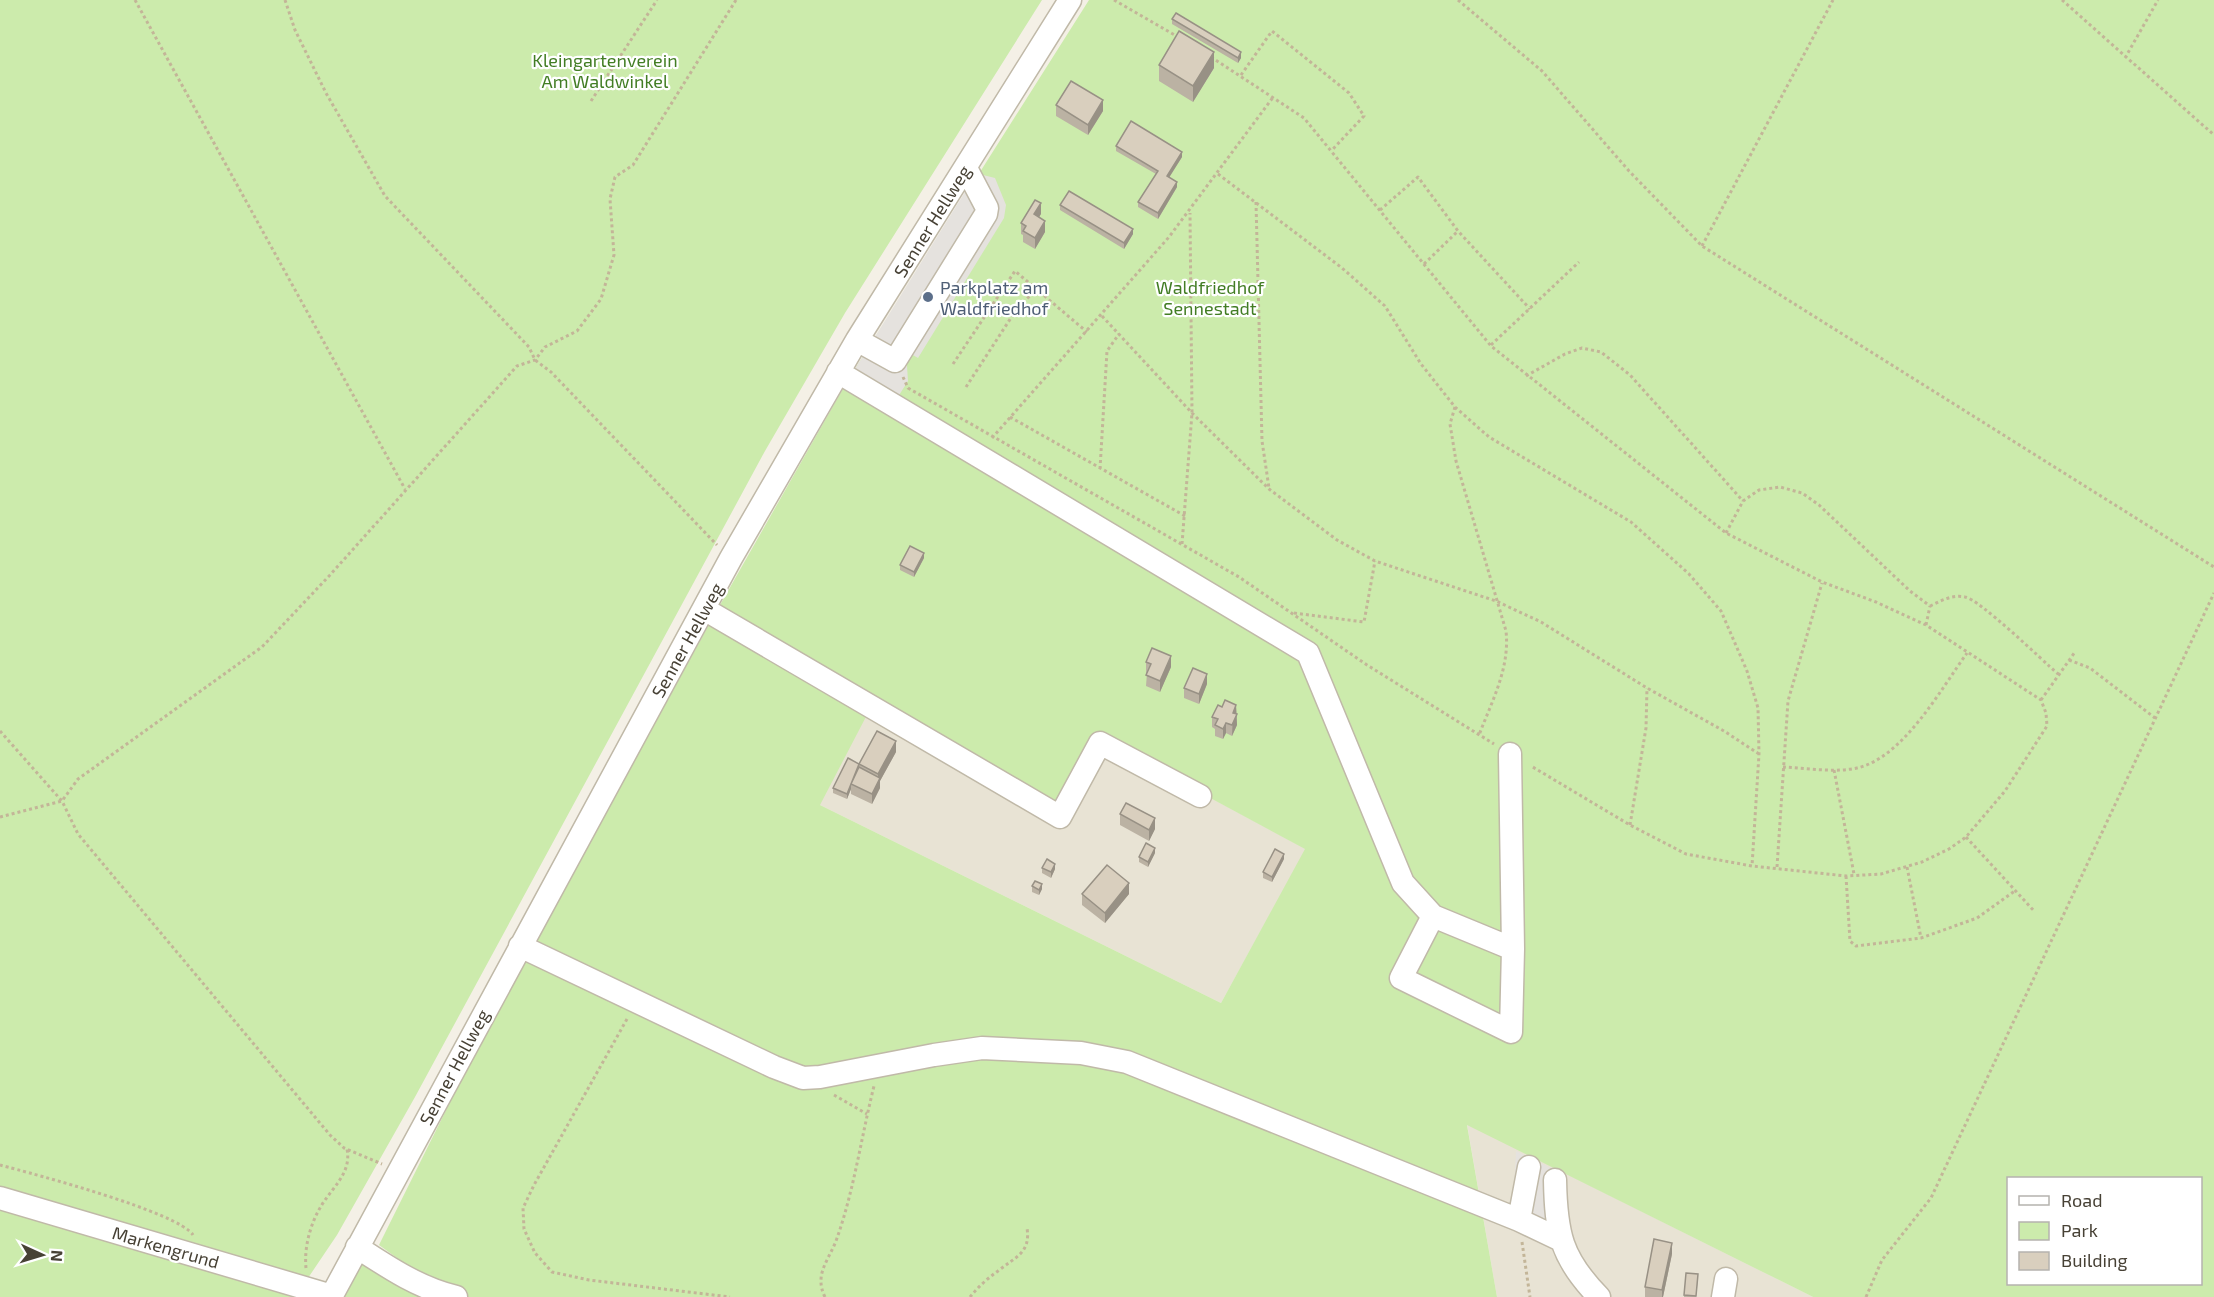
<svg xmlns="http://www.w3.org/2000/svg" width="2214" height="1297" font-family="'Exo 2',sans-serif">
<rect width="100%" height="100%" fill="#f4f0e6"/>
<path fill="#e8e3d4" d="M 716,612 L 1097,737 L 1306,849 L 1221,1003 L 820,805 Z
M 1467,1124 L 1813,1297 L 1497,1297 Z"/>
<path fill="#ccebac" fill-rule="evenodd" d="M 0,0 L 1042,0 L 845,313 L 765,451 L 415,1097 L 337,1235 L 308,1278 L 0,1187 Z
M 1089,0 L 2214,0 L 2214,1297 L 1813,1297 L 1467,1125 L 1497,1297 L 343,1297 L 367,1253 L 404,1263 L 379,1245 L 467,1068 L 712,619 L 869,711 L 820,805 L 1221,1003 L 1305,849 L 1097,737 L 1055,811 L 716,612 L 845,385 ZM 2008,1178 L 2200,1178 L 2200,1284 L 2008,1284 Z
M 0,1203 L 302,1297 L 0,1297 Z"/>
<path fill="#e5e2de" d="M 979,174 L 995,178 L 1006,205 L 1004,218 L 918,358 L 906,351 L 908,381 L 896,400 L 852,374 L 965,192 Z
M 1516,1151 L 1567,1176 L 1564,1217 L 1571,1237 L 1513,1214 Z"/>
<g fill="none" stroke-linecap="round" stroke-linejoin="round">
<defs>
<path id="minor" d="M 857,340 L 895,361 L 986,214 L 987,208 L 966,168
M 838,372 L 1308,653 L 1403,883 L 1433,916
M 704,609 L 1060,817 L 1100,743 L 1200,796
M 1510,754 L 1513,949 L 1511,1032 L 1401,978 L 1433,916 L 1513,949
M 520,946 L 774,1067 L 803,1078 L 820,1077 L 934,1055 L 982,1048 L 1081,1053 L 1127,1062 L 1519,1220 L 1559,1239
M 1555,1180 C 1556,1233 1561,1258 1599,1297
M 0,1198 L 332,1296
M 1519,1220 L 1529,1167
M 357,1247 C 389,1268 419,1288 456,1297
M 331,1297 L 731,558 L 857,340 L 1070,0
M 1723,1297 L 1726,1279"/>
</defs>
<use href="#minor" stroke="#c0b9a8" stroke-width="25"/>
<path stroke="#c3b598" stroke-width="3" stroke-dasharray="3 3" stroke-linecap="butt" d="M 135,0 L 405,489
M 285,0 L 295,30 L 326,93 L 385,196 L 529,347 L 535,360 L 551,372 L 717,545
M 1114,0 L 1180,38
M 1458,0 L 1542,71 L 1629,171 L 1702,246 L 2214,567
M 2062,0 L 2214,135
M 1211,57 L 1304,118 L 1491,346 L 1726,533 L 1822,582 L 1876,602 L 1926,625 L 2041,700 L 2046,713 L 2047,726 L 2005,791 L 1966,837 L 1949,849 L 1922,862 L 1881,874 L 1846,876 L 1752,866 L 1686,854 L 1630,825 L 1531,766
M 2125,58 L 2158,0
M 1241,75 L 1272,31 L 1349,93 L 1364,116 L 1332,150
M 591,101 L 657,0
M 1218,174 L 1342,268 L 1385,306 L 1421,364 L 1455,407 L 1489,437 L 1631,522 L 1689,574 L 1721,611 L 1747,671 L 1758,708 L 1759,754 L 1752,866
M 1256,202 L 1262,441 L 1269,488
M 1380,210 L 1418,177 L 1458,231 L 1530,309
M 1702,246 L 1833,0
M 1424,264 L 1458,231
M 1102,316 L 1192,413 L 1269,489 L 1337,540 L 1375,561 L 1496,601 L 1541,622 L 1647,688 L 1724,731 L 1759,754
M 1491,345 L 1579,262
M 953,364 L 1015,271 L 1087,332
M 1526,376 L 1565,354 L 1582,348 L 1601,352 L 1630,375 L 1743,501
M 903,377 L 908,388 L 1239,577 L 1367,665 L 1494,744
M 966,387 L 1018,307 L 1036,290
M 1455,407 L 1450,424 L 1456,461 L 1506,631 C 1510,668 1492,701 1479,735
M 1010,417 L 1185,516
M 992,438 L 1169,237 L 1274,96
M 1100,469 L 1107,351 L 1119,334
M 1726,533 L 1743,501 L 1759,490 L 1780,487 L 1802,493 L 1819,505 L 1910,591 L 1930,606
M 1182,544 L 1192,413 L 1190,213
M 1930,606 C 1941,601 1952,594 1965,597 C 1979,599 2042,660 2058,674
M 1294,613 L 1364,622 L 1375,561
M 1926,625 L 1930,606
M 2069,660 L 2090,668 L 2155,718
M 2041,700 L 2075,652
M 0,731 L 62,801 L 78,834 L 330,1135 L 344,1148 L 382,1164
M 1783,767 C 1807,768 1833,773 1857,768 C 1903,758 1941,689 1967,653
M 1834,770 L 1854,874
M 0,817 L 62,801 L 78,779 L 262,647 L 330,575 L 517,366 L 535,360 L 545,347 L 577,331 L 601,299 L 614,255 L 610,199 L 615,177 L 633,165 L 736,0
M 1630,825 L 1646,728 L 1647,688
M 1966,837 L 2035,912
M 1777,867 L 1788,701 L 1822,583
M 1907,867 L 1921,938
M 1846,876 L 1850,941 L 1856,946 L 1921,938 L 1977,918 L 2016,890
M 627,1019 L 534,1185 L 523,1208 L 524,1229 L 535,1253 L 552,1272 L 589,1280 L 730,1297
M 834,1095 L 867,1114
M 0,1165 C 34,1174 178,1212 193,1235
M 1522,1242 L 1530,1297
M 306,1268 C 304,1248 310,1225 320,1208 C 331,1188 352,1174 347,1149
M 825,1297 C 814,1275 828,1261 836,1241 C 854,1191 861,1138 874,1086
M 970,1297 C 978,1287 988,1278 998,1271 C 1015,1257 1031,1253 1027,1228
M 1866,1297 L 1882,1260 L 1931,1198 L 2214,593"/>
<use href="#minor" stroke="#fff" stroke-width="22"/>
</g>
<path fill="#bbb2a3" d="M 1172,19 L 1241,58 L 1238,63 L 1172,24 Z
M 1159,65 L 1214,68 L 1193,102 L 1159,81 Z
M 1056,105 L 1103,111 L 1088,135 L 1056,116 Z
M 1116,146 L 1182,157 L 1169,177 L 1177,187 L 1158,219 L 1138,207 L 1138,202 L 1156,174 L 1116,151 Z
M 1060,205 L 1133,234 L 1124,249 L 1060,210 Z
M 1041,214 L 1039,217 L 1045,232 L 1035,249 L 1023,242 L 1023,235 L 1021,234 L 1021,223 Z
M 924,558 L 914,577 L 900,570 L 900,565 Z
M 1146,662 L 1171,667 L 1160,692 L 1146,686 L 1147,673 L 1146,673 Z
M 1207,684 L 1199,704 L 1184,698 L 1184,688 Z
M 1236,705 L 1237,725 L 1232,736 L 1226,733 L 1223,739 L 1215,736 L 1215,729 L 1212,727 L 1212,717 Z
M 896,752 L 880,781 L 880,788 L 872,804 L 851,794 L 851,789 L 847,799 L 833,793 L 833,788 L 859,768 L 859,764 Z
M 1120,814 L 1155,829 L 1149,841 L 1120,825 Z
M 1155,853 L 1148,867 L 1139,862 L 1139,857 Z
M 1284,859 L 1272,882 L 1263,878 L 1263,872 Z
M 1042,868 L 1055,869 L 1051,878 L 1042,873 Z
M 1032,886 L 1042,889 L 1039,895 L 1032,892 Z
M 1082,894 L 1129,894 L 1105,923 L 1082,905 Z
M 1672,1254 L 1663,1297 L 1645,1297 L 1645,1287 Z
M 1686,1273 L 1698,1279 L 1696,1297 L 1684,1297 Z"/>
<path fill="#989185" d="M 1214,52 L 1214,68 L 1193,102 L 1193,86 Z
M 1241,52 L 1241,58 L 1238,63 L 1238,58 Z
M 1103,100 L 1103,111 L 1088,135 L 1088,125 Z
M 1182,152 L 1182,157 L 1167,181 L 1167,176 Z
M 1177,182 L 1177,187 L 1158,219 L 1158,213 Z
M 1041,203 L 1041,214 L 1034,225 L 1034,214 Z
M 1045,221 L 1045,232 L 1035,249 L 1035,238 Z
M 1133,229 L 1133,234 L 1124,249 L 1124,243 Z
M 924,553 L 924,558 L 914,577 L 914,572 Z
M 1171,656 L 1171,667 L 1160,692 L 1160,681 Z
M 1207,674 L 1207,684 L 1199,704 L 1199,694 Z
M 1236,705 L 1237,725 L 1232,736 L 1233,713 Z
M 1226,723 L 1226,733 L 1223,739 L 1223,729 Z
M 896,741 L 896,752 L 880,781 L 880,788 L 872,804 L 872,794 L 878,781 L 878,774 Z
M 859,764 L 859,769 L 851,784 L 851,789 L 847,799 L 847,794 Z
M 1155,818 L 1155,829 L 1149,841 L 1149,830 Z
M 1155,848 L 1155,853 L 1148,867 L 1148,862 Z
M 1284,854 L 1284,859 L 1272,882 L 1272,877 Z
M 1055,864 L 1055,869 L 1051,878 L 1051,872 Z
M 1129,883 L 1129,894 L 1105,923 L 1105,913 Z
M 1042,884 L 1042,889 L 1039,895 L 1039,890 Z
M 1672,1243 L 1672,1254 L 1663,1297 L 1662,1297 L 1662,1290 Z"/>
<path fill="#d9cfbe" stroke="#989185" stroke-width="1.5" d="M 1176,13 L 1241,52 L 1238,58 L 1172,19 Z
M 1179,31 L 1214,52 L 1193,86 L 1159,65 Z
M 1071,81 L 1103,100 L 1088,125 L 1056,105 Z
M 1131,121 L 1182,152 L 1167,176 L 1177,182 L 1158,213 L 1138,202 L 1158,171 L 1116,146 Z
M 1069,191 L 1133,229 L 1124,243 L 1060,205 Z
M 1035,200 L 1041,203 L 1034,214 L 1045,221 L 1035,238 L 1023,231 L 1026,226 L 1021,223 Z
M 910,546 L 924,553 L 914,572 L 900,565 Z
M 1152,648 L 1171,656 L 1160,681 L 1146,675 L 1151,664 L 1146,662 Z
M 1193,668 L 1207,674 L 1199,694 L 1184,688 Z
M 1225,700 L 1236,705 L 1233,713 L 1237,714 L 1232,725 L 1226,723 L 1223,729 L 1215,725 L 1218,719 L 1212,717 L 1218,705 L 1222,707 Z
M 877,731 L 896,741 L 878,774 L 859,764 Z
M 848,758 L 859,764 L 847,794 L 833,788 Z
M 859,767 L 880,778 L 872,794 L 851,784 Z
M 1126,803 L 1155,818 L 1149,830 L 1120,814 Z
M 1146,843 L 1155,848 L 1148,862 L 1139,857 Z
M 1275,849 L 1284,854 L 1272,877 L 1263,872 Z
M 1047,859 L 1055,864 L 1051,872 L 1042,868 Z
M 1107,865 L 1129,883 L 1105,913 L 1082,894 Z
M 1035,881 L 1042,884 L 1039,890 L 1032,886 Z
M 1654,1239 L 1672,1243 L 1662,1290 L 1645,1287 Z
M 1686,1273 L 1698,1274 L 1696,1296 L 1684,1295 Z"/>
<circle fill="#5c6f8a" stroke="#fff" stroke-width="2" cx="928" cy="297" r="6"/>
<g text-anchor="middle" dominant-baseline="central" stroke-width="4.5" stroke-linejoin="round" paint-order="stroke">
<g font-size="18" fill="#427d24" stroke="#fff">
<text x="605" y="60">Kleingartenverein<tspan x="605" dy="21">Am Waldwinkel</tspan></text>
<text x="1210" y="287">Waldfriedhof<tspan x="1210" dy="21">Sennestadt</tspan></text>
</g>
<g font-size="18" fill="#474135" stroke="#fff">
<text transform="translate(932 221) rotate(-58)">Senner Hellweg</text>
<text transform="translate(687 640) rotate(-61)">Senner Hellweg</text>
<text transform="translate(454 1067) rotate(-62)">Senner Hellweg</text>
<text transform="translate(166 1247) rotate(16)">Markengrund</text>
</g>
<g font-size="18" fill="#4e5e75" stroke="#fff" text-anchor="start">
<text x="940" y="287">Parkplatz am<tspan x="940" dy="21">Waldfriedhof</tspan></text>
</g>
</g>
<rect x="2007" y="1177" width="195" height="108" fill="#ffffff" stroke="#b5b3ae" stroke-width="1.5"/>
<rect x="2019" y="1196" width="30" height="9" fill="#ffffff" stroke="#b5b3ae" stroke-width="1.5"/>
<text x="2061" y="1207" font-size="18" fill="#474135">Road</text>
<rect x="2019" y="1222" width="30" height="18" fill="#ccebac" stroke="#b5b3ae" stroke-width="1.5"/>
<text x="2061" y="1237" font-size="18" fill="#474135">Park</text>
<rect x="2019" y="1252" width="30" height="18" fill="#d9cfbe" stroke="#b5b3ae" stroke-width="1.5"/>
<text x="2061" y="1267" font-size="18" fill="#474135">Building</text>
<g transform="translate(42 1255) rotate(94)" stroke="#ffffff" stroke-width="4.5" paint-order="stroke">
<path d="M0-4.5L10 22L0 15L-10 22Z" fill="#474135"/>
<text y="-9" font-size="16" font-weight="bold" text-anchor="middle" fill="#474135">N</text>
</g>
</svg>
